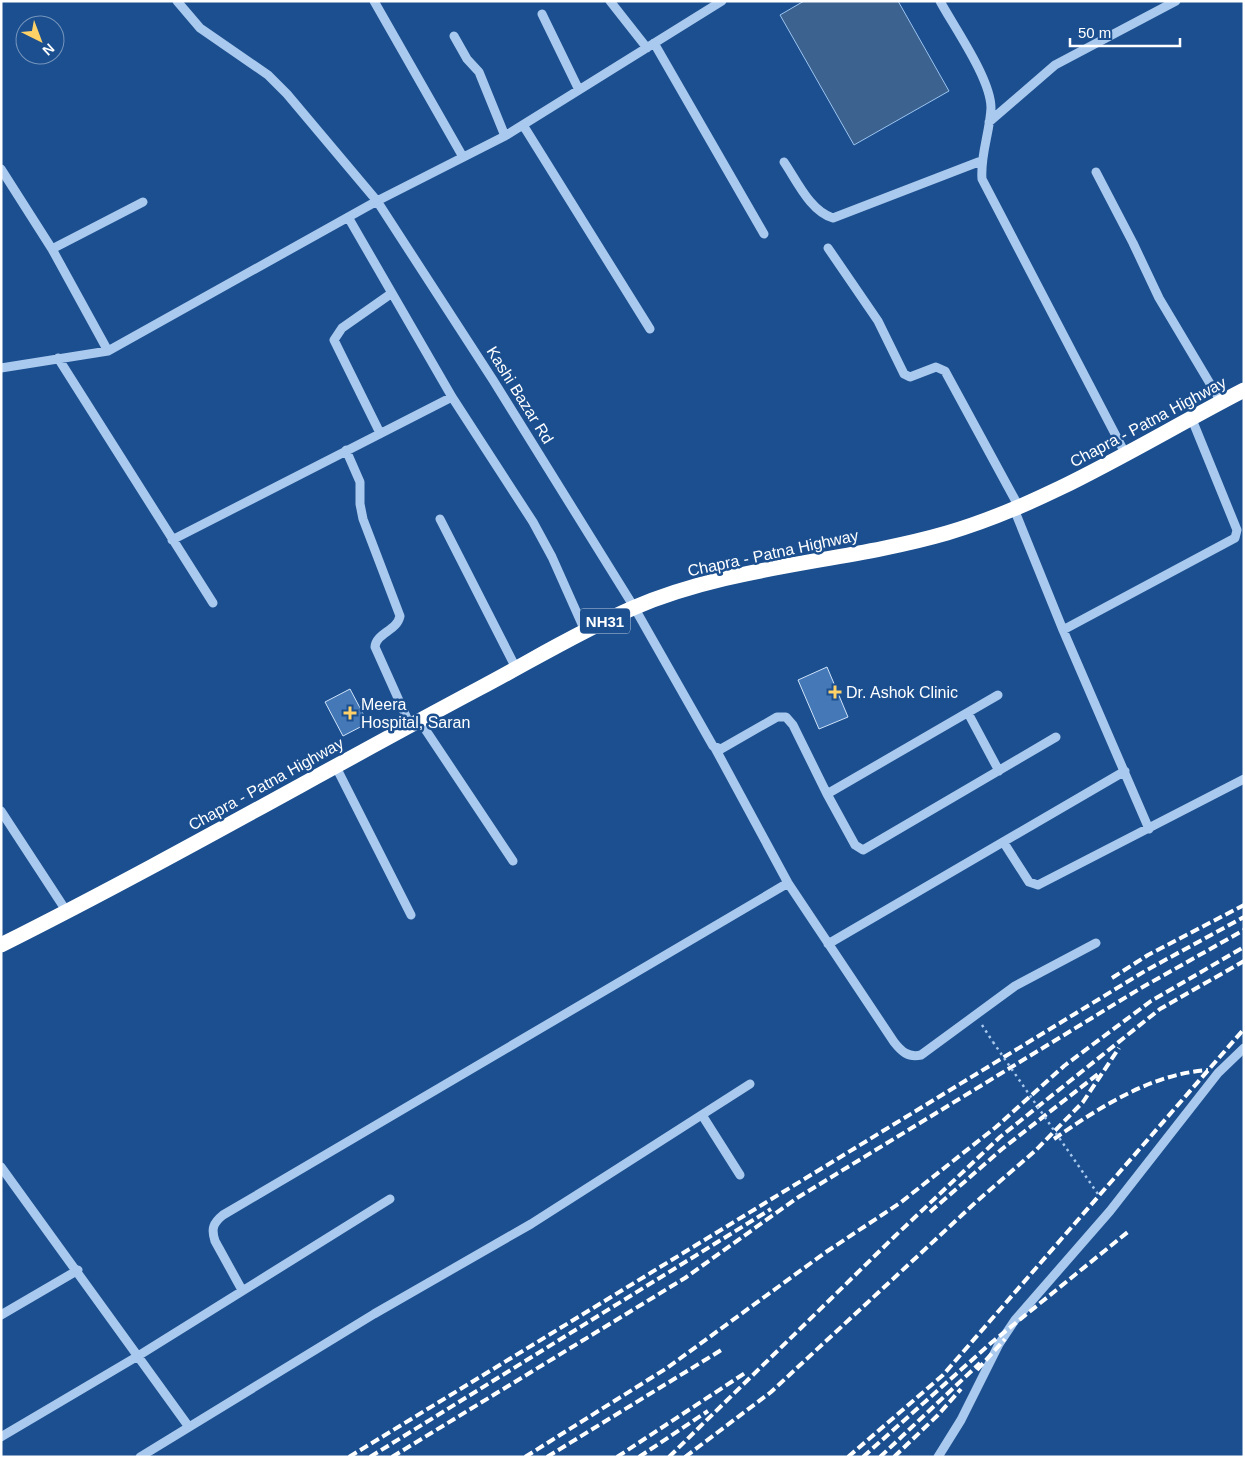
<svg xmlns="http://www.w3.org/2000/svg" width="1245" height="1458" font-family="Helvetica,sans-serif">
<rect width="100%" height="100%" fill="#1b4f8f"/>
<path fill="#3c6290" stroke="#9cc4f0" d="M 804,1 L 898,1 L 949,91 L 854,145 L 780,15 Z"/>
<path fill="#4478b7" stroke="#cfe3fa" d="M 827,667 L 848,717 L 819,729 L 798,680 Z
M 350,689 L 368,723 L 343,736 L 325,702 Z"/>
<g fill="none" stroke-linecap="round" stroke-linejoin="round">
<path stroke="#a9c9ee" stroke-width="2.5" stroke-dasharray="2.5 4" stroke-linecap="butt" d="M 982,1025 L 993,1042"/>
<path stroke="#a9c9ee" stroke-width="9" d="M 177,1 L 200,28 L 268,75 L 287,94 L 377,201 L 493,380 L 634,607 L 713,746 L 721,749 L 777,717 L 786,717 L 793,725 L 827,794 L 855,845 L 863,850 L 1056,737
M 374,1 L 463,157
M 610,1 L 647,48
M 940,1 C 954,27 991,79 991,108 C 990,132 980,155 982,179 L 1125,453
M 542,14 L 579,90
M 454,36 L 467,59 L 479,72 L 505,136
M 654,43 L 764,234
M 989,122 L 1055,65 L 1176,1
M 523,125 L 650,329
M 784,162 C 797,181 810,211 833,218 L 981,161
M 1,169 L 52,249 L 108,351
M 1096,172 L 1133,243 L 1159,298 L 1221,402
M 348,217 L 452,397 L 533,522 L 552,557 L 585,631
M 828,248 L 878,321 L 904,374 L 910,377 L 936,367 L 945,371 L 1019,507
M 52,249 L 143,202
M 58,358 L 213,603
M 1,368 L 108,351 L 377,201 L 505,136 L 722,1
M 380,433 L 334,340 L 342,328 L 392,293
M 346,450 L 360,482 L 360,504 L 363,519 L 400,616 C 397,631 376,633 375,647 L 410,725
M 1014,509 L 1063,630 L 1149,829
M 440,519 L 516,668
M 172,540 L 452,397
M 1063,630 L 1235,538 L 1237,530 L 1191,417
M 968,713 L 999,771
M 419,720 L 513,861
M 715,748 L 788,883 L 894,1042 C 901,1051 908,1058 921,1055 L 1015,986 L 1096,943
M 335,765 L 411,915
M 827,794 L 998,695
M 1,811 L 67,912
M 1004,843 L 1029,882 L 1038,885 L 1244,779
M 828,944 L 1125,771
M 702,1115 L 740,1175
M 1,1167 L 189,1427
M 242,1290 L 215,1241 C 211,1229 213,1223 223,1215 L 788,883
M 1,1315 L 78,1270
M 1,1437 L 138,1356 L 390,1199
M 140,1457 L 374,1314 L 531,1224 L 750,1084
M 938,1457 L 961,1420 L 999,1344 L 1015,1320 L 1110,1211 L 1218,1073 L 1244,1048"/>
<path stroke="#fff" stroke-width="15" d="M 1,945 C 163,864 320,773 480,688 C 531,661 580,631 633,608 C 732,565 843,563 947,533 C 1052,502 1147,440 1244,390"/>
<path stroke="#fff" stroke-width="4" stroke-dasharray="9 4" stroke-linecap="butt" d="M 1112,978 L 1148,955 L 1244,905
M 1054,1139 C 1100,1107 1151,1074 1208,1070
M 930,1212 L 1002,1149 L 1098,1074
M 977,1370 L 1005,1339
M 349,1457 L 1145,971 L 1244,917
M 370,1457 L 771,1209
M 392,1457 L 685,1278 L 797,1198 L 1141,988 L 1244,930
M 525,1457 L 667,1368 L 826,1252 L 900,1203 L 996,1127 L 1064,1066 L 1151,1001 L 1244,947
M 547,1457 L 723,1349
M 617,1457 L 745,1373
M 639,1457 L 708,1411
M 669,1457 L 894,1237 L 1000,1137 L 1160,1009 L 1244,961
M 685,1457 L 771,1392 L 976,1202 L 1035,1151 L 1083,1102 L 1119,1048
M 848,1457 L 943,1375 L 1244,1029
M 863,1457 L 991,1343 L 1129,1231
M 880,1457 L 980,1363
M 894,1457 L 938,1415 L 961,1389"/>
<path stroke="#a9c9ee" stroke-width="2.5" stroke-dasharray="2.5 4" stroke-linecap="butt" d="M 993,1042 L 1100,1197"/>
</g>
<g fill="#ffd166" stroke="#1b4f8f" stroke-width="2">
<path d="M832.5 684.5h5v5h5v5h-5v5h-5v-5h-5v-5h5z"/>
<path d="M347.5 705.5h5v5h5v5h-5v5h-5v-5h-5v-5h5z"/>
</g>
<g text-anchor="middle" dominant-baseline="central" stroke-width="5" stroke-linejoin="round" paint-order="stroke">
<rect fill="#1b4f8f" stroke="#bbcadd" stroke-width="1" x="580" y="608.5" width="50" height="25" rx="4"/>
<g font-size="15" font-weight="bold" fill="#fff">
<text x="605" y="621">NH31</text>
</g>
<g font-size="16" fill="#fff" stroke="#1b4f8f">
<text transform="translate(520 395) rotate(58)">Kashi Bazar Rd</text>
<text transform="translate(1148 422) rotate(-28)">Chapra - Patna Highway</text>
<text transform="translate(773 553) rotate(-12)">Chapra - Patna Highway</text>
<text transform="translate(266 784) rotate(-29)">Chapra - Patna Highway</text>
</g>
<g font-size="16" fill="#fff" stroke="#1b4f8f" text-anchor="start">
<text x="846" y="692">Dr. Ashok Clinic</text>
<text x="361" y="704">Meera<tspan x="361" dy="18">Hospital, Saran</tspan></text>
</g>
</g>
<rect width="1245" height="1458" fill="none" stroke="#ffffff" stroke-width="5"/>
<g transform="translate(40 40) rotate(138)"><circle r="24" fill="#1b4f8f" stroke="#7695bc"/>
<path d="M0-4L9 19L0 12L-9 19Z" fill="#ffd166"/>
<text y="-8" font-size="14" font-weight="bold" text-anchor="middle" fill="#ffffff">N</text>
</g>
<path d="M1070 38v8h110v-8" fill="none" stroke="#ffffff" stroke-width="2.5"/>
<text x="1078" y="38" font-size="15" fill="#ffffff" stroke="#1b4f8f" stroke-width="4" paint-order="stroke">50 m</text>
</svg>
